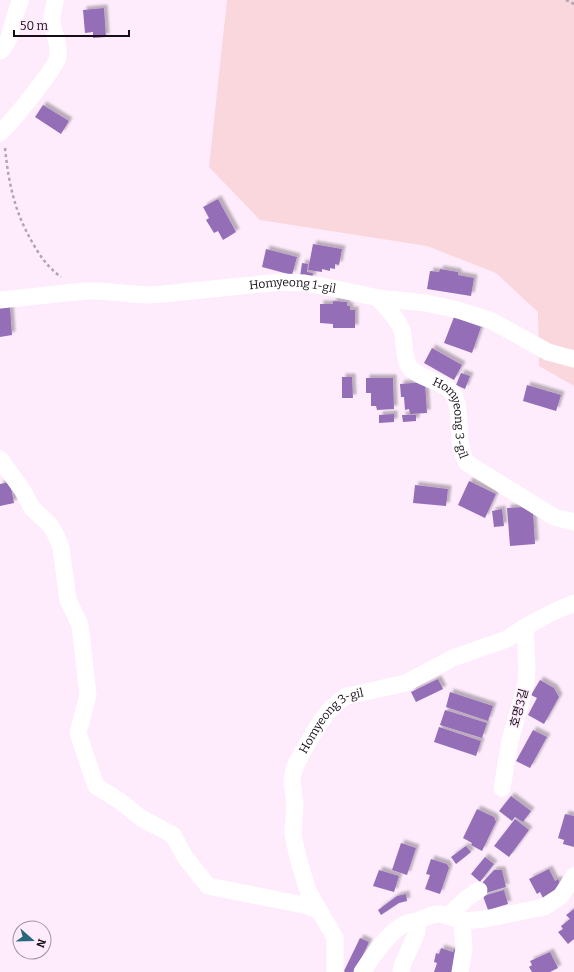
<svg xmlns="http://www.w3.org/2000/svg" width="574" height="972" font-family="Bitter,'Noto Sans KR',serif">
<defs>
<filter id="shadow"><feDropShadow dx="3.5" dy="-3.5" stdDeviation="1" flood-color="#0004"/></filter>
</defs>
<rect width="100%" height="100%" fill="#feecfc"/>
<path fill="#f9d7dc" d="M 227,0 L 574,0 L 574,386 L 539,366 L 538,312 L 496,273 L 427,246 L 260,220 L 209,167 Z"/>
<path fill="#946eb7" filter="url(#shadow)" d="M 104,8 L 106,37 L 93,38 L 93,32 L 85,33 L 83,10 Z
M 43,105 L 69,121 L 61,134 L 35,117 Z
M 218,199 L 236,232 L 223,240 L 218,231 L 214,233 L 206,220 L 209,218 L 203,207 Z
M 313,244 L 342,249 L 339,265 L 335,264 L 335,269 L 330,268 L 330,271 L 322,269 L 322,272 L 308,270 Z
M 266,249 L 297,257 L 292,275 L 262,267 Z
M 302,263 L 308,264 L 307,272 L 313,273 L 312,279 L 300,277 Z
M 440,269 L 458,272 L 458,275 L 474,278 L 471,296 L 427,289 L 430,271 L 439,272 Z
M 333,301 L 347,302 L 347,306 L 350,306 L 350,310 L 355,310 L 355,328 L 333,328 L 333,324 L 320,323 L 320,304 L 333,304 Z
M 10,307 L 12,335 L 0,337 L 0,308 Z
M 454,317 L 481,327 L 472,353 L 444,343 Z
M 432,348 L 462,365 L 454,380 L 424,363 Z
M 461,373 L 470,376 L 465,389 L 456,385 Z
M 342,377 L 352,377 L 353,398 L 342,398 Z
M 366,378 L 393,378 L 394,409 L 377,410 L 376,406 L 371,406 L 371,393 L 366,393 Z
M 425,382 L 427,413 L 410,414 L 409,409 L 405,410 L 404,397 L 401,397 L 400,384 Z
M 527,385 L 561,395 L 556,411 L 523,401 Z
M 394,414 L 394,422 L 379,423 L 379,415 Z
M 402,415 L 416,415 L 416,421 L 403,422 Z
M 469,481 L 496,494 L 485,518 L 458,505 Z
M 10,482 L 14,503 L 0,506 L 0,484 Z
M 415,485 L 448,489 L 446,506 L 413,503 Z
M 525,507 L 533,512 L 535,544 L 510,546 L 507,508 Z
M 502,509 L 504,526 L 494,527 L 492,511 Z
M 438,679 L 443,689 L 416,702 L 411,692 Z
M 540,680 L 554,688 L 559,697 L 544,724 L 528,715 L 537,698 L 531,695 Z
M 450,692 L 493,706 L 488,721 L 446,707 Z
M 445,710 L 487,723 L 482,738 L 440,725 Z
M 439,727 L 481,741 L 476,756 L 434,742 Z
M 533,730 L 547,737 L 530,768 L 516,761 Z
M 511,796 L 531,811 L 523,822 L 515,817 L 512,821 L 499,811 Z
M 477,809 L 494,817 L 496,822 L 482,851 L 471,845 L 472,843 L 463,838 Z
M 565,814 L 574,816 L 574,847 L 563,844 L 564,840 L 558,838 Z
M 515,819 L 529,830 L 509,857 L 494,846 Z
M 401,843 L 416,848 L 407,875 L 392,870 Z
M 466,846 L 471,852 L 456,864 L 451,857 Z
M 485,857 L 494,864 L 480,882 L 471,874 Z
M 431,859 L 447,864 L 449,868 L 440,894 L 425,889 L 430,875 L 426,874 Z
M 549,869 L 555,881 L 558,879 L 562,888 L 543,898 L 540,892 L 537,894 L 529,879 Z
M 379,870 L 399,876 L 394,892 L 373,886 Z
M 494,870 L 502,870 L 506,887 L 486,893 L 482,883 Z
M 504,890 L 508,904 L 488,910 L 483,896 Z
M 406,894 L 407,901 L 399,903 L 381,915 L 378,910 L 397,896 Z
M 574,909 L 574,939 L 568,944 L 558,932 L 563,929 L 561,926 L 570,919 L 566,915 Z
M 360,938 L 369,942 L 355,972 L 345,972 L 344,971 Z
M 441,948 L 453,952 L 454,949 L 459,950 L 453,972 L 434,972 L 437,963 L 434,962 L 436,953 L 439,954 Z
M 550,952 L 558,968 L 550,972 L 532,972 L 529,967 L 532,965 L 530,961 Z"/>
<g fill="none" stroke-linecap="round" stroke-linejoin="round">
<path stroke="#b2a3b1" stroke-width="2.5" stroke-dasharray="3 3" stroke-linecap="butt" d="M 566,0 L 574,4
M 5,148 C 9,186 15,214 35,247 C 42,259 50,269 61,277"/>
<g stroke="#fff" stroke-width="17">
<path d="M 0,51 C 13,41 12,15 21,0"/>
<path d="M 0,133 C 10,124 56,68 58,57 C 60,44 53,33 52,21 C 51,14 55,7 55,0"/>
<path id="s1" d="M 378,298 C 387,308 397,318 402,330 C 405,342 403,360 411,369 C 422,380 448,382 455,397 C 463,418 455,444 467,463 L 554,517 L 574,522"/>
<path id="s2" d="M 0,300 L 85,291 L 99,291 L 146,295 L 163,294 L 281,282 L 305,283 L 342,290 L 378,298 L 426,303 L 458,310 L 492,321 L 548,352 L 574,359"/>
<path d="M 0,459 L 23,491 L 32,508 L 50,525 L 56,535 L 61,548 L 68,600 L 80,625 L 88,695 L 78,733 L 96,786 L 120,801 L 141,818 L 173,835 L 185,857 L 208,886 L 299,904 L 308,906 L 319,911"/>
<path d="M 502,788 L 510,741 L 526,683 L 527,667 L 525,627"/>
<path d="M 448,916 L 466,899 L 479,890"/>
<path d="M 462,921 L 485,919 L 544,907 L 561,896 L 574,876"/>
<path d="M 415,922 C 439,911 437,912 462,921 L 464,948 L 460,972"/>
<path id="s3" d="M 335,972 L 335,938 L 308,891 L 298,858 L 294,839 L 293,832 L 295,805 L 292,780 L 294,770 L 297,762 C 310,740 324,708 347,696 L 406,683 L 453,658 L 507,639 L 525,627 L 551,613 L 574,603"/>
<path d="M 362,972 C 372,957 395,920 415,922 L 417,928 L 417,932 L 402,966 L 401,972"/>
</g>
</g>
<g text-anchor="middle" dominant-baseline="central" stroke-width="3" stroke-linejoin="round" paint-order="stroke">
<g font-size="12" fill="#170d16" stroke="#feecfc">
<text stroke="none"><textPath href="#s2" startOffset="294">Homyeong 1-gil</textPath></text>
<text stroke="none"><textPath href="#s1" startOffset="151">Homyeong 3-gil</textPath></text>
<text transform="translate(519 708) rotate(-75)">호명3길</text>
<text stroke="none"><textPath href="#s3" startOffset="276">Homyeong 3-gil</textPath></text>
</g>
</g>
<g transform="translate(32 940) rotate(110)"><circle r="19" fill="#feecfc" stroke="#a293a0"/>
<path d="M0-3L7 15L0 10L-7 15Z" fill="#29677d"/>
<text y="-6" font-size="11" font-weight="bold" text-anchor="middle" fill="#170d16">N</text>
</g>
<path d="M14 30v6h115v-6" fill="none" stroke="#170d16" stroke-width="2"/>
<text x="20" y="30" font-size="12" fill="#170d16" stroke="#feecfc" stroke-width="3" paint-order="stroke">50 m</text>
</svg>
